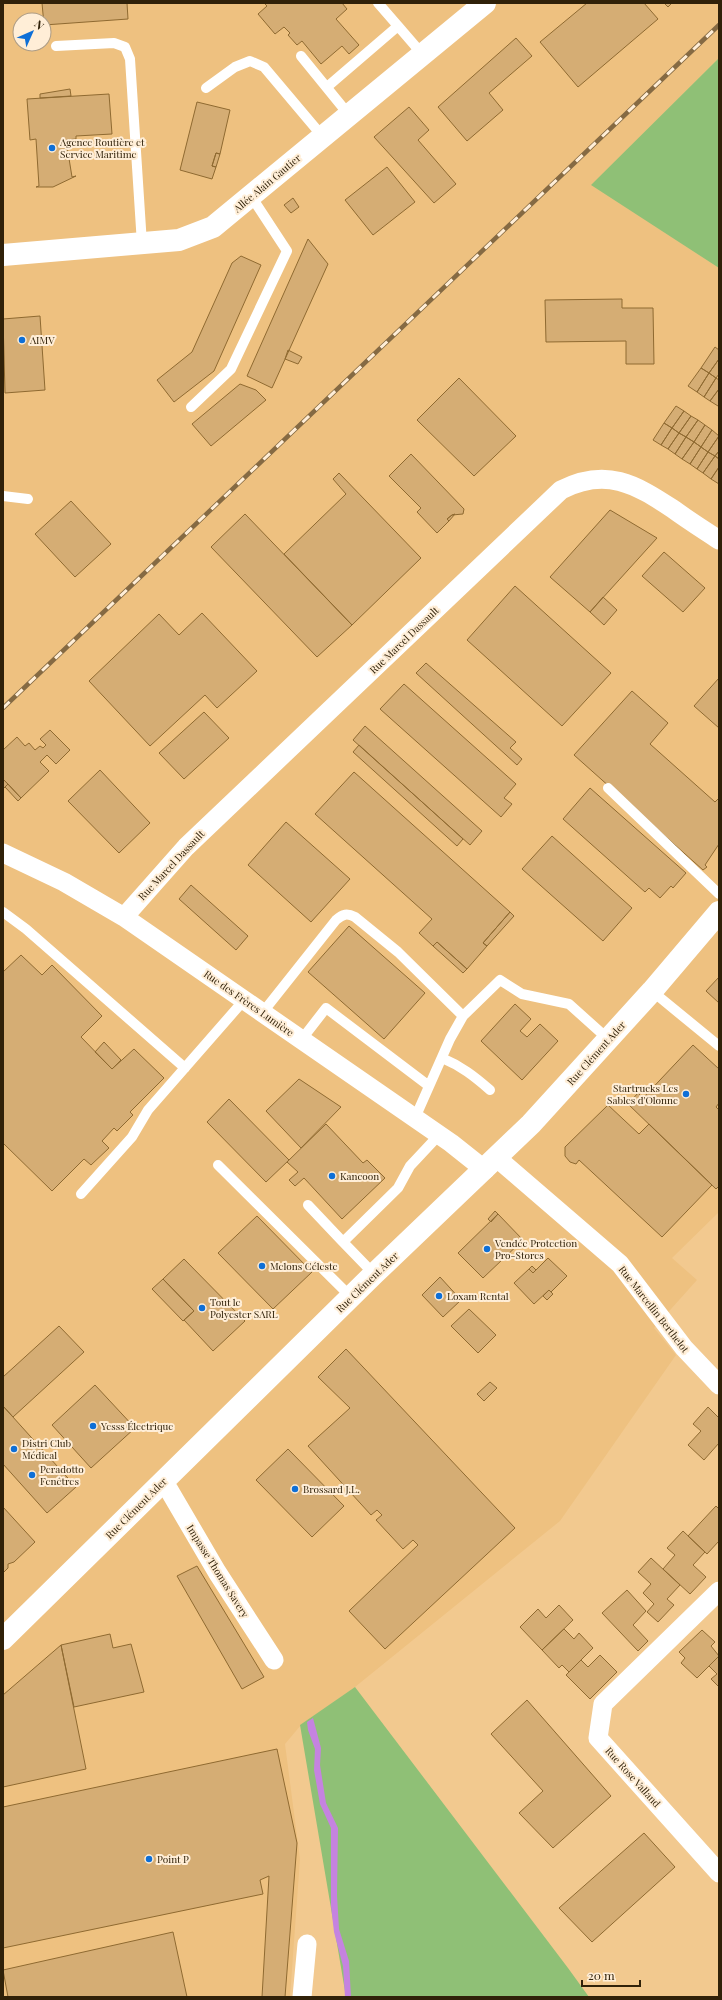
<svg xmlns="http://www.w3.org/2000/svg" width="722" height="2000" font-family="'Playfair Display',serif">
<rect width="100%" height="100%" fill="#f2c98f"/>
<path fill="#eec180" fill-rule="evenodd" d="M 3,3 L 719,3 L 719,58 L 592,185 L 719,268 L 719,1212 L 672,1258 L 697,1280 L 654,1328 L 676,1355 L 560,1521 L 355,1687 L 301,1725 L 285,1744 L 300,1859 L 290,1997 L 3,1997 ZM 20,20 L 44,20 L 44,44 L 20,44 Z"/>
<path fill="#8fc076" d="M 719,58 L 719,268 L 591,185 Z
M 355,1687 L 568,1968 L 589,1997 L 346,1997 L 300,1725 Z"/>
<path fill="#c583e0" d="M 313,1718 L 321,1748 L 320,1765 L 326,1803 L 338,1828 L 337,1895 L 339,1929 L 349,1961 L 351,1997 L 345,1997 L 343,1966 L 334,1932 L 331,1906 L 331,1828 L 320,1804 L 314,1770 L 315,1749 L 308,1730 L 307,1722 Z"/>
<path fill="#d5ad74" stroke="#8f6a31" d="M 42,3 L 127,3 L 128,19 L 44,25 Z
M 264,3 L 342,3 L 347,9 L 336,19 L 359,45 L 349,54 L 342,46 L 321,64 L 302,41 L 297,45 L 288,35 L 290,33 L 284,27 L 275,34 L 258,14 L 267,6 Z
M 587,3 L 644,3 L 658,19 L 578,87 L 540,42 Z
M 664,3 L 672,3 L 668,7 Z
M 516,38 L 532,56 L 489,93 L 503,110 L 467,141 L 438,107 Z
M 70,89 L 71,96 L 40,98 L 40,94 Z
M 109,94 L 112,134 L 76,136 L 76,139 L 66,140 L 72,177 L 76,176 L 53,187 L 36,187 L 39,186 L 36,139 L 30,140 L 27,99 Z
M 197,102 L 230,110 L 220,154 L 216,153 L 212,166 L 216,167 L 212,179 L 180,170 Z
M 409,107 L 429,130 L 418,140 L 456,184 L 434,203 L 374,137 Z
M 216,153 L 220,154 L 216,167 L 212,166 Z
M 387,167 L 415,202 L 373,235 L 345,200 Z
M 293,198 L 299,207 L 291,213 L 284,205 Z
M 308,239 L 328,264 L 272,388 L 247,376 Z
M 241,256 L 261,265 L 214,371 L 174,402 L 157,380 L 192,352 L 232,263 Z
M 622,299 L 622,308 L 653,308 L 654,364 L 626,364 L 626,341 L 546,342 L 545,300 Z
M 40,316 L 45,390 L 5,393 L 3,319 Z
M 715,347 L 719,350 L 719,359 L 709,373 L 701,368 Z
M 288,350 L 302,357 L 298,364 L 285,359 Z
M 719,359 L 719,374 L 716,378 L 709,373 Z
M 701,368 L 709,373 L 697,392 L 688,386 Z
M 709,373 L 716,378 L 704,397 L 697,392 Z
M 459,378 L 516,436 L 474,476 L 417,420 Z
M 716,378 L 719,380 L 719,389 L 710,401 L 704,397 Z
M 240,384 L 256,390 L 266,400 L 211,446 L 192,424 Z
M 719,389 L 719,405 L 718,406 L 710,401 Z
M 676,406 L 684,411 L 672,428 L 664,423 Z
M 684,411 L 691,416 L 679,433 L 672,428 Z
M 691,416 L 698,420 L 686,437 L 679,433 Z
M 698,420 L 705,425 L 694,442 L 686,437 Z
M 664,423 L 672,428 L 661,445 L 653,440 Z
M 705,425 L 712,430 L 701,447 L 694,442 Z
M 672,428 L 679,433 L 668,449 L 661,445 Z
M 712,430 L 719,436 L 708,452 L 701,447 Z
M 679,433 L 686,437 L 675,454 L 668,449 Z
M 719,436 L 719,451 L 715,456 L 708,452 Z
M 686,437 L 694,442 L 682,459 L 675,454 Z
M 694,442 L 701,447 L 690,464 L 682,459 Z
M 701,447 L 708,452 L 697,469 L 690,464 Z
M 719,451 L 719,459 L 715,456 Z
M 708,452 L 715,456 L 703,473 L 697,469 Z
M 411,454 L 464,509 L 463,514 L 452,515 L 447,519 L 449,521 L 437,533 L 417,512 L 421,508 L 389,476 Z
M 715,456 L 719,459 L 719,467 L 711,479 L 703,473 Z
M 719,467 L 719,484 L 711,479 Z
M 339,473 L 421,558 L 352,625 L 284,554 L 346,494 L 333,479 Z
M 71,501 L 111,544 L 75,577 L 35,534 Z
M 610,510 L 657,538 L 590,612 L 550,577 Z
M 245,514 L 352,625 L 317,657 L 211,547 Z
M 455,514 L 449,521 L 447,519 L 452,515 Z
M 664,552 L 705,588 L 683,612 L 642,576 Z
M 515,586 L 611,673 L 562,726 L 467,640 Z
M 603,597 L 617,610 L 604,625 L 590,612 Z
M 202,613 L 257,671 L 217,708 L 205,695 L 150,746 L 89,681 L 159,614 L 179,635 Z
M 426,663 L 516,742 L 510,748 L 522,759 L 517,765 L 416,673 Z
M 719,678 L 719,728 L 694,706 Z
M 404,684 L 516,784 L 504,798 L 512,804 L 501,817 L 380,709 Z
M 632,691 L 668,723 L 650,744 L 715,802 L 719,798 L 719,844 L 705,865 L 707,867 L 703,870 L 574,755 Z
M 204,712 L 229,738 L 184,779 L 159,753 Z
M 365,726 L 482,831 L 470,845 L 353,740 Z
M 50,730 L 70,750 L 56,764 L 47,755 L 40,762 L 49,771 L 21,798 L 3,779 L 3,750 L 17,737 L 25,746 L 29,743 L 35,750 L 40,746 L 43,748 L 46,745 L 40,739 Z
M 359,745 L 463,839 L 457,846 L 353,752 Z
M 100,770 L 150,823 L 119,853 L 68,801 Z
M 354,772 L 510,912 L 483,943 L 487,946 L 467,969 L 437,942 L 433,946 L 419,933 L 432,919 L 315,814 Z
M 3,779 L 8,784 L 3,789 Z
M 8,784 L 21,798 L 18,801 L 5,787 Z
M 590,788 L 686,873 L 673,888 L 671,886 L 660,898 L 649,888 L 645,892 L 563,819 Z
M 286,822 L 350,879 L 311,922 L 248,865 Z
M 552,836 L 632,908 L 603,941 L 522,869 Z
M 191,885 L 248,936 L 236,950 L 179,899 Z
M 510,912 L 514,916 L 487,946 L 483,943 Z
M 349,926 L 425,993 L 384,1039 L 308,972 Z
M 437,942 L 467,969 L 463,973 L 433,946 Z
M 21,955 L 42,975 L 52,965 L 102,1016 L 81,1037 L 112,1069 L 134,1049 L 164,1078 L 130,1112 L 133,1115 L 117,1131 L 114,1128 L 102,1141 L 109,1148 L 91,1165 L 84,1159 L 52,1191 L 3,1143 L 3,972 Z
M 719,977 L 719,1003 L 706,991 Z
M 515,1004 L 531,1019 L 520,1031 L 527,1037 L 540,1024 L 558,1041 L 522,1080 L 481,1041 Z
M 104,1042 L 121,1060 L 112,1069 L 95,1052 Z
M 693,1045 L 719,1069 L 719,1103 L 716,1107 L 719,1110 L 719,1186 L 716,1189 L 628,1104 L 638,1093 L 643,1098 Z
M 299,1079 L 341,1107 L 301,1148 L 266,1111 Z
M 229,1099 L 289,1160 L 266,1182 L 207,1122 Z
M 608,1105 L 639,1134 L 649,1124 L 712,1185 L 662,1237 L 579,1160 L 576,1164 L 570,1162 L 565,1156 L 565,1147 Z
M 326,1124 L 363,1163 L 367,1160 L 385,1178 L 342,1219 L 304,1178 L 295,1186 L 289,1180 L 298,1172 L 287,1162 Z
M 495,1211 L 498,1214 L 491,1222 L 488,1219 Z
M 498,1214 L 523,1240 L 483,1278 L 458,1253 Z
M 257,1216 L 312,1272 L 273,1309 L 218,1253 Z
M 548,1258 L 567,1276 L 551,1292 L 549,1290 L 534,1304 L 514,1283 L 529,1269 L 533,1273 Z
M 184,1259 L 245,1321 L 213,1351 L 184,1320 L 194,1311 L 163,1279 Z
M 532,1266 L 536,1270 L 533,1273 L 529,1269 Z
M 440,1277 L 461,1300 L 443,1317 L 422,1295 Z
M 163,1279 L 194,1311 L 183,1321 L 152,1289 Z
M 549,1290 L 553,1294 L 547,1300 L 543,1296 Z
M 469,1309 L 496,1335 L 478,1353 L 451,1326 Z
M 59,1326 L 84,1352 L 13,1417 L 3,1406 L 3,1377 Z
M 346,1349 L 515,1528 L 385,1649 L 349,1611 L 418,1545 L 413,1540 L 403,1549 L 376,1520 L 382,1515 L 377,1510 L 371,1515 L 308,1446 L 350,1408 L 318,1377 Z
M 490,1382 L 497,1388 L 484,1401 L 477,1394 Z
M 95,1385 L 135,1428 L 91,1468 L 52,1425 Z
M 3,1406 L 76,1487 L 47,1513 L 3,1464 Z
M 708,1407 L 719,1418 L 719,1443 L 704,1460 L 688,1445 L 701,1431 L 693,1424 Z
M 288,1449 L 344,1506 L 312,1537 L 256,1480 Z
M 716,1506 L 719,1509 L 719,1541 L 707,1554 L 688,1536 Z
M 3,1507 L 35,1542 L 14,1562 L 8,1564 L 8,1568 L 3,1573 Z
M 683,1531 L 705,1552 L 693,1565 L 706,1577 L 690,1594 L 663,1569 L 675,1555 L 667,1548 Z
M 651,1558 L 680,1585 L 667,1599 L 674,1605 L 658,1622 L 647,1612 L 654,1604 L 643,1593 L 651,1584 L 638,1572 Z
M 197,1566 L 264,1677 L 242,1689 L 177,1576 Z
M 627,1590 L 646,1611 L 633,1625 L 648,1641 L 638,1651 L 602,1613 Z
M 559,1605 L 573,1620 L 542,1650 L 520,1627 L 538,1609 L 546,1618 Z
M 564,1629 L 574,1639 L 579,1633 L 593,1648 L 569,1672 L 562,1665 L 559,1668 L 542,1650 Z
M 702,1630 L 715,1642 L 711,1646 L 719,1656 L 697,1678 L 681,1663 L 685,1658 L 679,1652 Z
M 110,1634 L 113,1648 L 131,1644 L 144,1692 L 74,1707 L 61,1645 Z
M 61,1645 L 86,1769 L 3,1787 L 3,1695 Z
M 600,1655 L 617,1672 L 590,1699 L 566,1675 L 581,1660 L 588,1667 Z
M 719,1656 L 719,1687 L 711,1679 L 717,1674 L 709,1666 Z
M 527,1700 L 611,1796 L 553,1848 L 519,1813 L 543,1791 L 491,1734 Z
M 277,1749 L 297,1843 L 285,1997 L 262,1997 L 269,1876 L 260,1880 L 263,1894 L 3,1948 L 3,1807 Z
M 644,1833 L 675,1867 L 592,1942 L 559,1908 Z
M 173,1932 L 187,1997 L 8,1997 L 3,1970 Z"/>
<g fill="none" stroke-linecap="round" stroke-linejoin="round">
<path stroke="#fff" stroke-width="10" d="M 378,3 L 398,26
M 56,46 L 114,43 L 125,47 L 130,59 L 142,244
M 301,56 L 349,115
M 327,87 L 398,26 L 423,55
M 206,88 L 235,67 L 250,61 L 264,67 L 323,137
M 191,407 L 231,369 L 287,251 L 251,196
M 3,496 L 28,499
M 608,788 L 719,894
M 3,912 L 26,929 L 185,1068
M 652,991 L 719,1046
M 263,1012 L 336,920 C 343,914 347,913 355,917 L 398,952 L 463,1016
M 302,1039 L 326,1008 L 429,1086
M 442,1058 C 461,1066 474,1076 490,1090
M 415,1118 L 450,1039 L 463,1016 L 500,980 L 522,994 L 569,1004 L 608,1039
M 218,1165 L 351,1297
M 81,1194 L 132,1137 L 148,1110 L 245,999
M 308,1205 L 343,1242
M 374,1274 L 343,1242 L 398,1188 L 410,1166 L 439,1135"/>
<path stroke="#fff" stroke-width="19" d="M 3,853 L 64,882 L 124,917 L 451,1143 L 485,1170
M 124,917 L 186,847 L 561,490 C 606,467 635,484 673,509 C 688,520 704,530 719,540
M 497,1158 L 620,1264 L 684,1348 L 719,1385
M 162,1483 L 169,1490 L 217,1572 L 274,1660
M 719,1591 L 603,1704 L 598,1738 L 719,1873
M 302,1997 L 307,1944"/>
<path stroke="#fff" stroke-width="22" d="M 3,255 L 179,240 L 213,227 L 485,3
M 3,1639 L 374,1274 L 531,1124 L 652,991 L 719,912"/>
<defs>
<path id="rail" d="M 3,708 L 719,25"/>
</defs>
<use href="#rail" stroke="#856a43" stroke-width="4.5"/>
<use href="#rail" stroke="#ffeed7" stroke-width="3" stroke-dasharray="9" stroke-linecap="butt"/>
</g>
<g fill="#0e6fd7" stroke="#ffeed7" stroke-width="1.5">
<circle cx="52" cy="148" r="4"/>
<circle cx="22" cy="340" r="4"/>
<circle cx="686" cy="1094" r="4"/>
<circle cx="332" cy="1176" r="4"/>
<circle cx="487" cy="1249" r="4"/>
<circle cx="262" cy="1266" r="4"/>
<circle cx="439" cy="1296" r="4"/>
<circle cx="202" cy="1308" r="4"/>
<circle cx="93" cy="1426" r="4"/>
<circle cx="14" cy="1449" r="4"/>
<circle cx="32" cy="1475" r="4"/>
<circle cx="295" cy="1489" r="4"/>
<circle cx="149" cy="1859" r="4"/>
</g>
<g text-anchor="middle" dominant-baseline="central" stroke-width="4" stroke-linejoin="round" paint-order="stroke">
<g font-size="10" fill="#302109" stroke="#ffeed7" text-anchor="start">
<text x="60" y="142">Agence Routière et<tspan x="60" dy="12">Service Maritime</tspan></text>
<text x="30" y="340">AIMV</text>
<text x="678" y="1088" text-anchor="end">Startrucks Les<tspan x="678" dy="12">Sables d'Olonne</tspan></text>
<text x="340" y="1176">Kancoon</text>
<text x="495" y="1243">Vendée Protection<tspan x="495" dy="12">Pro-Stores</tspan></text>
<text x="270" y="1266">Melons Céleste</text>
<text x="447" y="1296">Loxam Rental</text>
<text x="210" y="1302">Tout le<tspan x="210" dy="12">Polyester SARL</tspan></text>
<text x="101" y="1426">Yesss Électrique</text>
<text x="22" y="1443">Distri Club<tspan x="22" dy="12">Médical</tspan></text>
<text x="40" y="1469">Peradotto<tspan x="40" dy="12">Fenêtres</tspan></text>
<text x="303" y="1489">Brossard J.L.</text>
<text x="157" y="1859">Point P</text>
</g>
<g font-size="10" fill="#302109" stroke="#ffeed7">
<text transform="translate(267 183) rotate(-40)">Allée Alain Gautier</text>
<text transform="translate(404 640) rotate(-44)">Rue Marcel Dassault</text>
<text transform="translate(171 865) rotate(-47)">Rue Marcel Dassault</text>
<text transform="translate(249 1003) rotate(35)">Rue des Frères Lumière</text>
<text transform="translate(596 1053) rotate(-48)">Rue Clément Ader</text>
<text transform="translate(367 1282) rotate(-44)">Rue Clément Ader</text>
<text transform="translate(654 1309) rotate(52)">Rue Marcellin Berthelot</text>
<text transform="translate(136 1508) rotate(-45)">Rue Clément Ader</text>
<text transform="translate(218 1571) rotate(58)">Impasse Thomas Savery</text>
<text transform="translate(633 1777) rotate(48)">Rue Rose Valland</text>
</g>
</g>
<rect width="722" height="2000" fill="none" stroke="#302109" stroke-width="8"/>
<g transform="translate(32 32) rotate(45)"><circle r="19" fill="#ffeed7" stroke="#ac9c85"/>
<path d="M0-3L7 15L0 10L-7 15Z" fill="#0e6fd7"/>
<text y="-6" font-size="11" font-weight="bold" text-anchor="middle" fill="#302109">N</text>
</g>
<path d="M582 1980v6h58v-6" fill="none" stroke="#302109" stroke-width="2"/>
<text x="588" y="1980" font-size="12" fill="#302109" stroke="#ffeed7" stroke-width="3" paint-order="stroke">20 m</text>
</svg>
